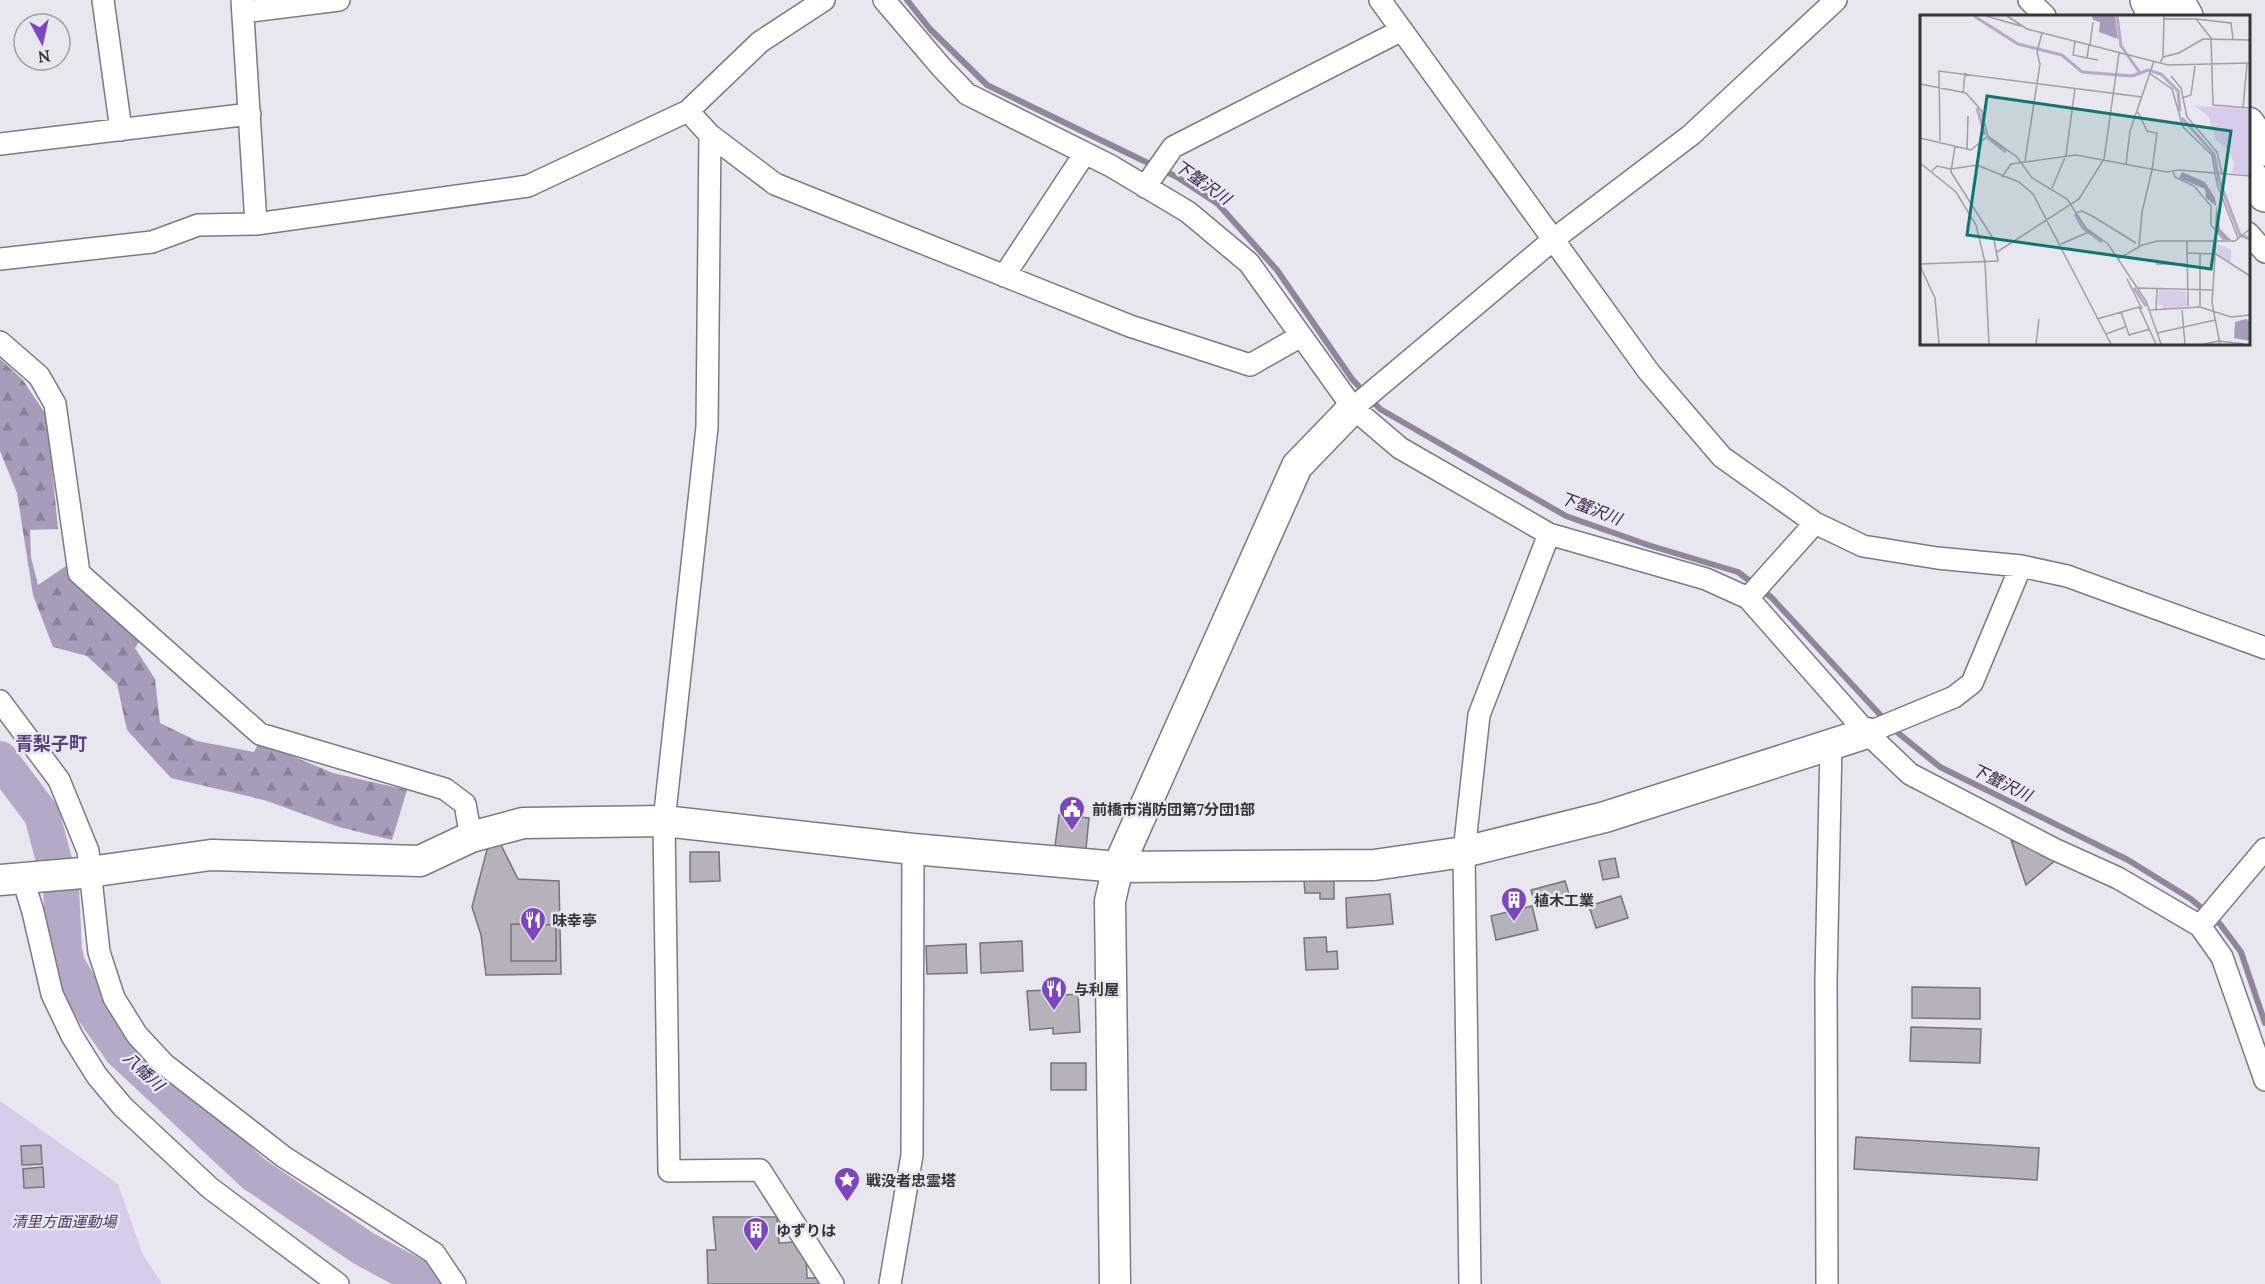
<svg xmlns="http://www.w3.org/2000/svg" width="2265" height="1284" font-family="Lora,'Noto Sans JP',serif">
<defs>
<pattern id="forest-firs" width="22" height="20" patternUnits="userSpaceOnUse" patternTransform="scale(1.5)"><rect width="22" height="20" fill="#a69dba"/><path d="M5 1l3.5 6h-7zM16 11l3.5 6h-7z" fill="#888198"/></pattern>
</defs>
<rect width="100%" height="100%" fill="#e8e6ef"/>
<path fill="#d7cdea" d="M 0,1101 L 118,1184 L 143,1255 L 162,1284 L 0,1284 Z"/>
<path fill="url(#forest-firs)" d="M 0,359 L 22,379 L 47,416 L 58,529 L 30,530 L 31,557 L 38,585 L 66,566 L 73,581 L 141,639 L 135,648 L 155,679 L 160,723 L 197,741 L 254,752 L 259,742 L 333,773 L 407,790 L 392,840 L 339,827 L 264,800 L 171,778 L 127,730 L 117,684 L 87,656 L 53,647 L 33,595 L 17,493 L 0,451 Z"/>
<g fill="none" stroke-linecap="round" stroke-linejoin="round">
<path stroke="#8e879c" stroke-width="6" d="M 907,0 L 930,29 L 987,85 L 1177,177 L 1218,204 L 1277,270 L 1352,379 L 1380,409 L 1566,516 L 1648,545 L 1738,572 L 1771,597 L 1885,720
M 1892,728 L 1940,767 L 2128,860 L 2191,899 L 2220,924 L 2241,952 L 2265,1023"/>
<path stroke="#b4aac7" stroke-width="36" d="M 0,759 L 42,815 L 61,887 L 64,950 L 67,964 L 95,1013 L 121,1050 L 254,1174 L 363,1248 L 422,1280 L 425,1284"/>
</g>
<path fill="#b5b2bb" stroke="#76747c" stroke-width="1.5" d="M 1059,815 L 1089,818 L 1086,849 L 1055,846 Z
M 2011,840 L 2057,859 L 2026,885 Z
M 501,845 L 518,879 L 559,881 L 561,974 L 486,975 L 481,935 L 472,907 L 488,846 Z
M 690,852 L 719,852 L 720,881 L 690,882 Z
M 1615,858 L 1619,877 L 1603,880 L 1599,861 Z
M 1304,881 L 1334,881 L 1334,899 L 1320,899 L 1320,893 L 1305,893 Z
M 1565,881 L 1570,897 L 1535,906 L 1531,890 Z
M 1390,894 L 1393,924 L 1347,928 L 1346,898 Z
M 1621,896 L 1628,918 L 1596,928 L 1589,906 Z
M 1532,906 L 1538,930 L 1496,940 L 1491,916 Z
M 511,924 L 556,925 L 556,961 L 511,961 Z
M 1326,937 L 1327,952 L 1337,951 L 1338,969 L 1306,970 L 1304,938 Z
M 1022,941 L 1023,971 L 981,973 L 980,943 Z
M 966,944 L 967,973 L 927,974 L 926,946 Z
M 1912,987 L 1980,988 L 1980,1019 L 1912,1018 Z
M 1048,990 L 1049,996 L 1078,994 L 1080,1032 L 1053,1034 L 1053,1028 L 1030,1030 L 1027,991 Z
M 1911,1027 L 1981,1029 L 1980,1063 L 1910,1061 Z
M 1051,1063 L 1086,1063 L 1086,1090 L 1051,1090 Z
M 1856,1137 L 2039,1148 L 2037,1180 L 1854,1169 Z
M 41,1145 L 42,1164 L 22,1165 L 21,1146 Z
M 43,1167 L 44,1187 L 24,1188 L 23,1169 Z
M 713,1217 L 777,1217 L 779,1243 L 797,1242 L 806,1255 L 807,1278 L 820,1278 L 824,1284 L 708,1284 L 707,1250 L 716,1250 Z"/>
<g fill="none" stroke-linecap="round" stroke-linejoin="round">
<defs>
<path id="street" d="M 103,0 L 121,130
M 242,0 L 256,224
M 824,0 L 760,42 L 688,111 L 710,135 L 775,184 L 1130,326 L 1250,365 L 1301,336
M 884,0 L 942,68 L 967,94 L 1111,166 L 1188,212 L 1249,263 L 1353,408 L 1400,448 L 1549,534 L 1706,579 L 1748,598 L 1867,733 L 1910,774 L 2054,849 L 2118,878 L 2200,926 L 2222,957 L 2265,1080
M 1380,0 L 1649,372 L 1722,457 L 1815,523 L 1863,546 L 1937,558 L 2021,566 L 2067,576 L 2265,648
M 2029,0 L 2045,16
M 244,12 L 339,0
M 710,135 L 707,427 L 664,821 L 669,1171 L 760,1170 L 833,1284
M 0,144 L 250,114
M 1145,187 L 1173,147 L 1402,30
M 2248,233 L 2265,252
M 0,259 L 152,242 L 198,225 L 256,224 L 528,186 L 688,111
M 1004,276 L 1085,153
M 0,342 L 39,376 L 55,404 L 79,573 L 260,734 L 445,789 L 465,804 L 471,837
M 1353,408 L 1554,239 L 1691,135 L 1836,0
M 1748,598 L 1815,523
M 0,701 L 59,780 L 88,851 L 99,952 L 114,998 L 137,1035 L 164,1064 L 284,1157 L 434,1253 L 455,1284
M 1867,733 L 1954,697 L 1972,683 L 2021,566
M 23,879 L 33,912 L 52,994 L 72,1036 L 97,1076 L 123,1107 L 210,1188 L 338,1284
M 2200,926 L 2265,849
M 890,1284 L 912,1155 L 913,849
M 1470,1284 L 1464,852 L 1479,715 L 1549,534
M 1827,1284 L 1826,980 L 1831,744"/>
<path id="secondary" d="M 0,880 L 82,873 L 211,855 L 420,861 L 471,837 L 523,823 L 664,821 L 913,849 L 1118,867 L 1374,865 L 1464,852 L 1605,817 L 1867,733
M 1115,1284 L 1110,901 L 1118,867 L 1297,466 L 1353,408"/>
<path id="primary" d="M 2147,0 L 2155,16
M 2177,0 L 2186,16
M 2248,124 L 2265,149
M 2248,173 L 2265,195"/>
</defs>
<use href="#street" stroke="#7c7a82" stroke-width="24"/>
<use href="#secondary" stroke="#7c7a82" stroke-width="33"/>
<use href="#primary" stroke="#7c7a82" stroke-width="36"/>
<use href="#street" stroke="#fff" stroke-width="21"/>
<use href="#secondary" stroke="#fff" stroke-width="30"/>
<use href="#primary" stroke="#fff" stroke-width="33"/>
</g>
<defs>
<symbol id="civic-pin" viewBox="-11 -11 22 30"><path d="M0 17L-7.5 6A9.5 9.5 0 1 1 7.5 6Z" fill="#7c47be" stroke="#e8e6ef"/><path d="M-.6-6.5H3V-4.5H.6V-3L4-1V1h2V6H-6V1h2V-1L-.6-3ZM-1.2 2.5V6h2.4V2.5Z" fill="#fff"/></symbol>
<symbol id="building-pin" viewBox="-11 -11 22 30"><path d="M0 17L-7.5 6A9.5 9.5 0 1 1 7.5 6Z" fill="#7c47be" stroke="#e8e6ef"/><path d="M-4-6H4V6H1V3H-1V6H-4ZM-2.5-4.3h1.7v1.8h-1.7ZM.8-4.3h1.7v1.8H.8ZM-2.5-1h1.7V.8h-1.7ZM.8-1h1.7V.8H.8Z" fill="#fff"/></symbol>
<symbol id="restaurant-pin" viewBox="-11 -11 22 30"><path d="M0 17L-7.5 6A9.5 9.5 0 1 1 7.5 6Z" fill="#7c47be" stroke="#e8e6ef"/><path d="M-5-6h1v4h1v-4h1v4h1v-4h1v5L-1.5 .5V6h-2V.5L-5-1ZM5-6V6H3V1.5H1.5Q1.5-4 5-6Z" fill="#fff"/></symbol>
<symbol id="sight-pin" viewBox="-11 -11 22 30"><path d="M0 17L-7.5 6A9.5 9.5 0 1 1 7.5 6Z" fill="#7c47be" stroke="#e8e6ef"/><path d="M0-6L1.8-2.2L6-1.7L2.9 1.2L3.7 5.4L0 3.3L-3.7 5.4L-2.9 1.2L-6-1.7L-1.8-2.2Z" fill="#fff"/></symbol>
</defs>
<g fill-rule="evenodd">
<use href="#civic-pin" x="1057" y="794" width="30" height="40"/>
<use href="#building-pin" x="1499" y="885" width="30" height="40"/>
<use href="#restaurant-pin" x="518" y="905" width="30" height="40"/>
<use href="#restaurant-pin" x="1039" y="974" width="30" height="40"/>
<use href="#sight-pin" x="832" y="1165" width="30" height="40"/>
<use href="#building-pin" x="741" y="1215" width="30" height="40"/>
</g>
<g text-anchor="middle" dominant-baseline="central" stroke-width="5" stroke-linejoin="round" paint-order="stroke">
<g font-size="15" font-weight="bold" fill="#353437" stroke="#e8e6ef" text-anchor="start">
<text x="1092" y="809">前橋市消防団第7分団1部</text>
<text x="1534" y="900">植木工業</text>
<text x="552" y="920">味幸亭</text>
<text x="1074" y="989">与利屋</text>
<text x="866" y="1180">戦没者忠霊塔</text>
<text x="776" y="1230">ゆずりは</text>
</g>
<g font-size="15" font-style="italic" fill="#4b3b66" stroke="#e8e6ef">
<text x="64" y="1221">清里方面運動場</text>
</g>
<g font-size="16" font-style="italic" fill="#2f1f47" stroke="#e8e6ef">
<text transform="translate(1203 182) rotate(35)">下蟹沢川</text>
<text transform="translate(1591 508) rotate(21)">下蟹沢川</text>
<text transform="translate(2002 782) rotate(26)">下蟹沢川</text>
<text transform="translate(144 1071) rotate(43)">八幡川</text>
</g>
<g font-size="18" font-weight="bold" fill="#5a427f" stroke="#e8e6ef">
<text x="51" y="743">青梨子町</text>
</g>
</g>
<g transform="translate(1920 15)">
<rect width="330" height="330" fill="#e8e6ef"/>
<path d="M 275,91 L 330,94 L 330,160 L 312,158 L 314,148 L 309,136 L 296,125 L 288,101 ZM 297,229 L 311,234 L 311,248 L 297,238 ZM 239,275 L 265,276 L 267,291 L 243,294 L 243,290 L 238,290 Z" fill="#d7cdea"/>
<path d="M 172,1 L 195,1 L 198,24 L 179,17 L 180,7 L 173,5 ZM 262,157 L 285,167 L 295,183 L 300,214 L 311,225 L 305,225 L 295,213 L 296,191 L 286,183 L 285,174 L 259,163 ZM 326,304 L 330,307 L 330,326 L 314,323 L 315,307 Z" fill="#a69dba"/>
<path fill="none" stroke="#b4aac7" stroke-width="3" d="M 54,1 L 98,29 L 142,40 L 162,57 L 212,61 L 228,55 L 241,59 L 258,76 L 260,96M 197,1 L 201,31 L 220,58M 57,93 L 65,120M 262,103 L 294,139 L 299,165 L 320,220 L 330,224M 68,123 L 86,137M 155,199 L 163,213 L 182,227M 214,273 L 226,291"/>
<path fill="none" stroke="#a09fa5" stroke-width="1.5" d="M 66,1 L 101,11M 87,1 L 107,14 L 248,50 L 330,48M 244,4 L 276,4 L 291,23 L 293,90 L 330,93M 276,4 L 311,8 L 313,24M 155,27 L 153,40 L 167,43M 169,30 L 167,43 L 178,45M 170,30 L 173,7M 243,42 L 259,38 L 283,24 L 330,25M 240,48 L 243,42 L 244,1M 229,58 L 252,74 L 263,112 L 292,140 L 297,169 L 318,223M 251,61 L 261,73 L 267,102 L 297,137 L 302,159M 0,69 L 46,78 L 61,95 L 68,121 L 97,142 L 112,163 L 147,184 L 166,213 L 188,229 L 226,286 L 241,329M 43,77 L 45,58M 262,83 L 271,80 L 275,51M 323,93 L 327,49M 0,123 L 51,135 L 68,121M 20,126 L 19,56 L 222,82M 47,134 L 48,101M 105,146 L 120,49 L 117,37 L 122,18M 0,148 L 36,177 L 56,210 L 65,247 L 69,329M 206,149 L 210,116 L 234,46M 12,156 L 17,151 L 31,154 L 57,150 L 99,167 L 113,179 L 191,329M 253,157 L 255,162 L 274,171 L 291,191 L 291,210 L 304,225M 82,162 L 91,149 L 156,140 L 247,157 L 259,155 L 330,161M 132,173 L 146,140 L 155,73M 156,198 L 162,196 L 174,202 L 216,228M 267,226 L 268,291M 296,226 L 292,288 L 300,329M 141,229 L 171,216M 219,231 L 237,226 L 315,226 L 330,214M 77,237 L 159,184 L 184,144 L 199,38M 266,238 L 296,239 L 330,261M 198,244 L 219,232 L 222,197 L 232,155 L 237,118 L 227,116 L 218,97M 0,249 L 78,246 L 74,225 L 31,157 L 35,131M 236,249 L 265,249M 0,251 L 15,283 L 19,329M 207,264 L 222,294M 218,273 L 293,275M 280,291 L 280,238M 230,295 L 280,292 L 311,302 L 330,300M 236,295 L 237,274M 262,295 L 265,329M 201,297 L 209,320 L 230,314M 177,304 L 219,292 L 236,329M 237,318 L 295,305M 186,319 L 205,312M 116,329 L 119,304M 284,329 L 299,326 L 324,329"/>
<path fill="#0f766e" fill-opacity="0.15" stroke="#0f766e" stroke-width="3" d="M 67,81 L 311,116 L 291,254 L 47,220 Z"/>
<rect width="330" height="330" fill="none" stroke="#353437" stroke-width="3"/>
</g>
<g transform="translate(42 42) rotate(172)"><circle r="28" fill="#e8e6ef" stroke="#a09fa5" stroke-width="1.5"/>
<path d="M0-4.5L10 22L0 15L-10 22Z" fill="#7c47be"/>
<text y="-9" font-size="16" font-weight="bold" text-anchor="middle" fill="#353437">N</text>
</g>
</svg>
